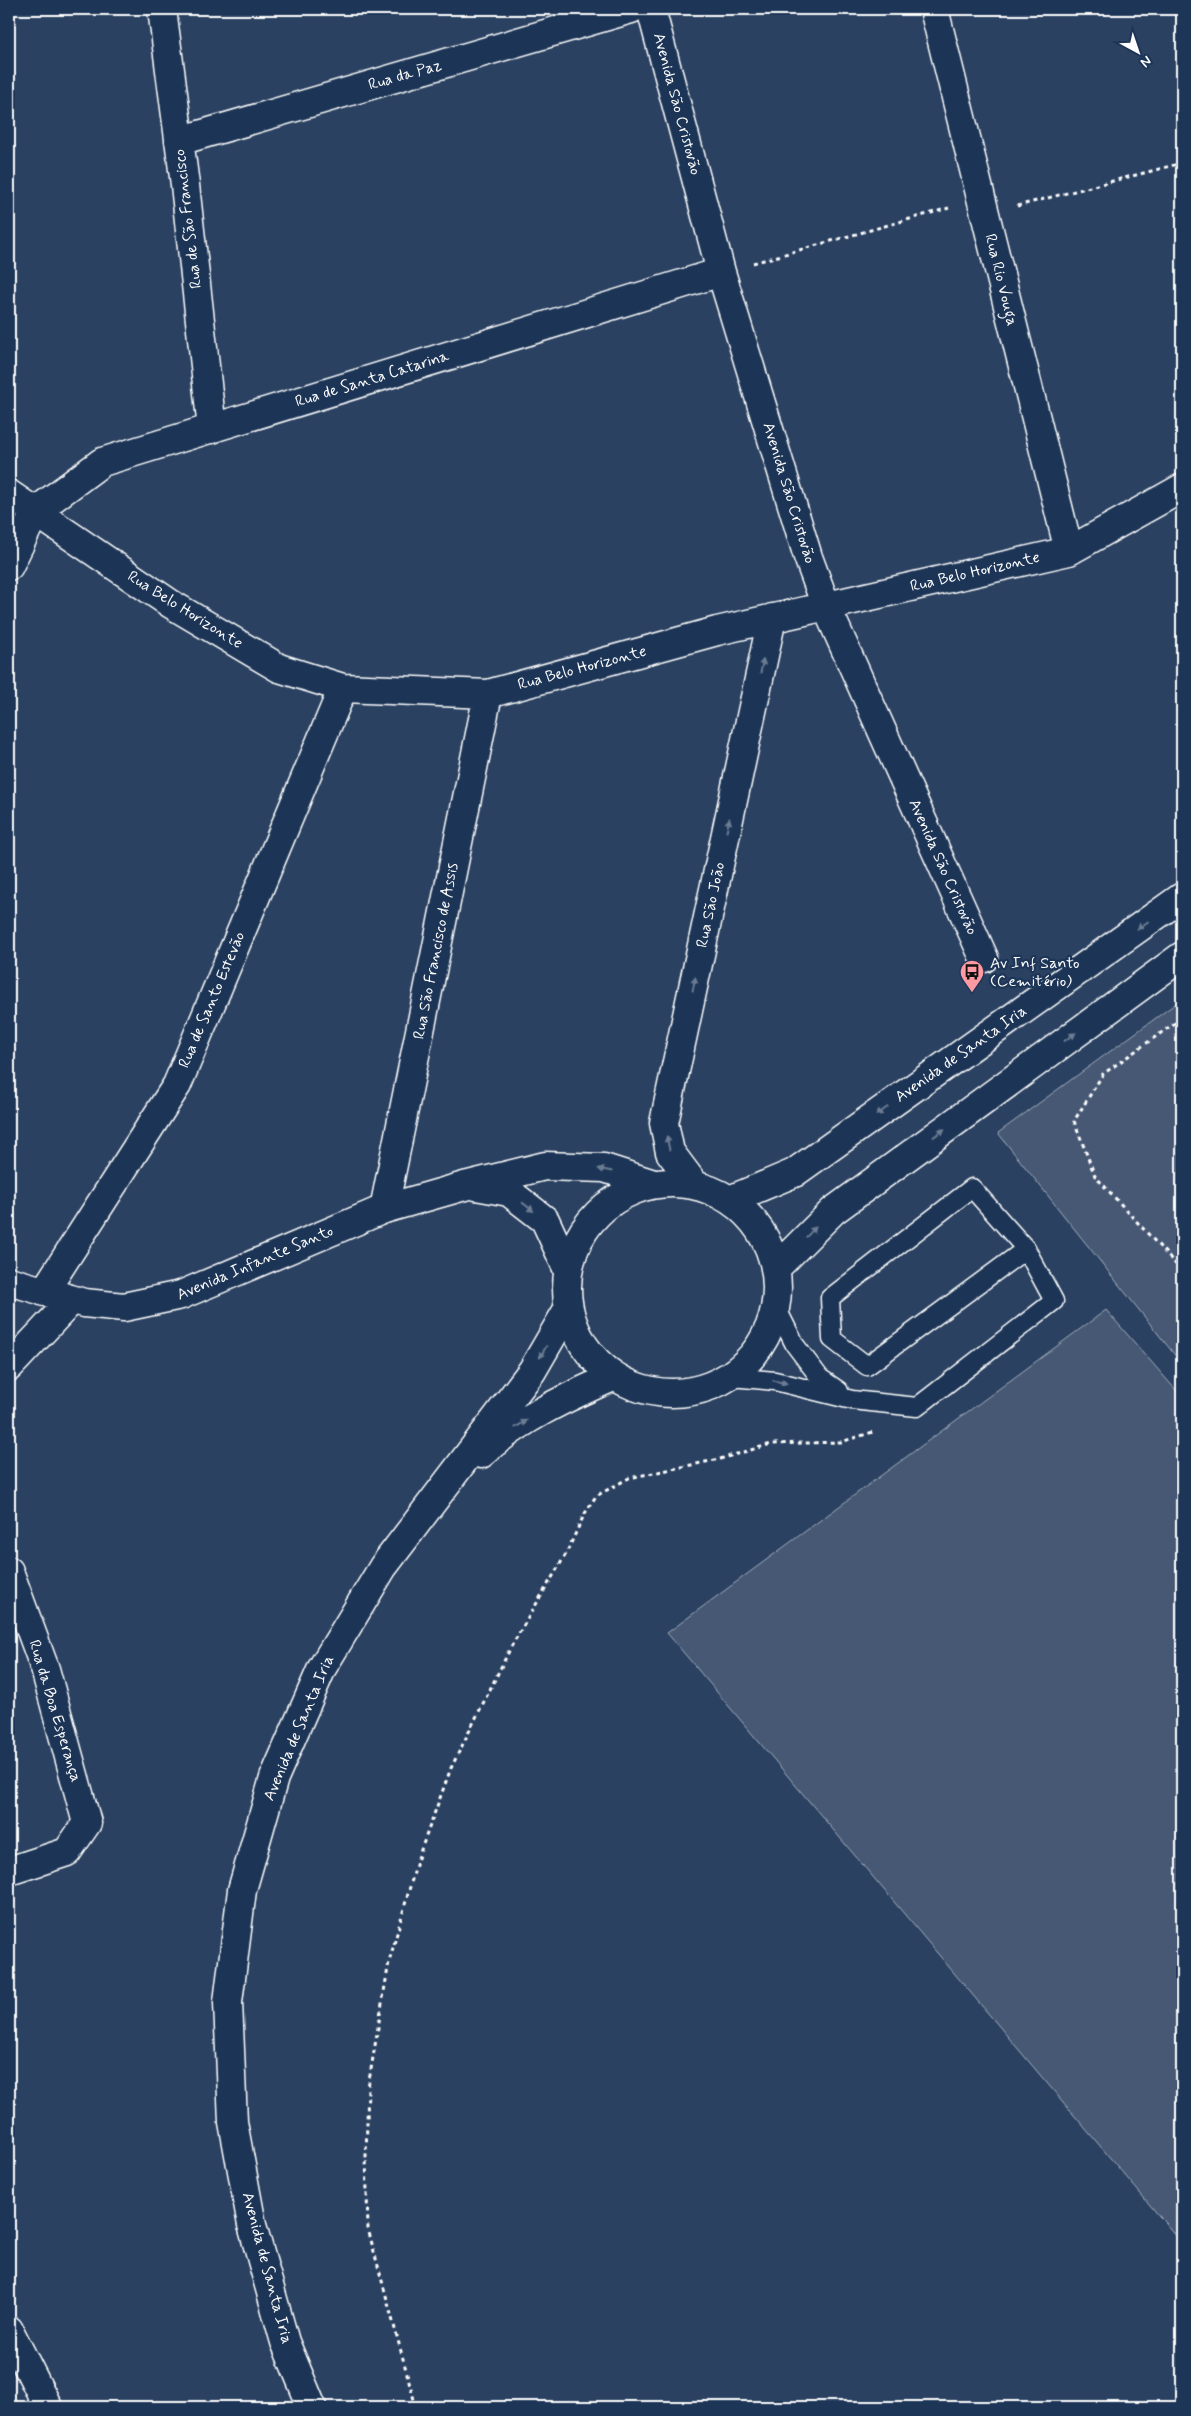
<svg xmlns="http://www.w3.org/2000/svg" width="1191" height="2416" font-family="Mynerve,sans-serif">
<rect width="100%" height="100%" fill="#2a4161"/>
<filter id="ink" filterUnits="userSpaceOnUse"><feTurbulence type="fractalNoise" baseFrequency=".02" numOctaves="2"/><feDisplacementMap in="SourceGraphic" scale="10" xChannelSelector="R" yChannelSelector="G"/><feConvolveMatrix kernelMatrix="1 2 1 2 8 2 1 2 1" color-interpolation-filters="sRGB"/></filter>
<g filter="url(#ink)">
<path fill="#465975" stroke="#a2acba" d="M 1182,999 L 1182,1364 L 998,1133 Z
M 1106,1310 L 1182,1397 L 1182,2243 L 667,1633 Z"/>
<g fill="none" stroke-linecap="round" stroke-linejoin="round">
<defs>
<path id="lane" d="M 777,1309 L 795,1345 L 820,1378 L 839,1391
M 731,1377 L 775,1381 L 852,1400 L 917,1407 L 1054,1301 L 1026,1249 L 972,1188 L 830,1298 L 832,1339 L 867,1366 L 1026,1249"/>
<path id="street" d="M 162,9 L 185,185 L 212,429
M 651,9 L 721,272 L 808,557 L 826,606 L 984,958
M 934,9 L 1069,551
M 179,141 L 631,9
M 9,494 L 171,604 L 279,668 L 343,688 L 488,694 L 717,631 L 1069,551 L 1182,488
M 9,566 L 36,511 L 102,462 L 721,272
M 694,1184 L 670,1152 L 664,1123 L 772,618
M 384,1209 L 488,694
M 44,1292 L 177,1085 L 343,688
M 9,1367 L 72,1300
M 9,1571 L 45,1669 L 87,1823 L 67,1852 L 9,1871
M 9,2330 L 48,2407"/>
<path id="secondary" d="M 476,1186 L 509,1192 L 545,1220 L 567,1268
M 9,1281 L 84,1303 L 124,1307 L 181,1295 L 384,1209 L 468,1185 L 545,1166 L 604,1168 L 651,1183"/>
<path id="primary" d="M567 1288a105 105 0 1 1 210 0a105 105 0 1 1-210 0Z
M 732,1199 L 794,1173 L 1182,897
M 777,1267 L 833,1211 L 1182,956
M 481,1454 C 520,1419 565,1398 613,1377
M 312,2407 L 285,2342 L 252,2225 L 233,2122 L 228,2002 L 242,1890 L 274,1778 L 322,1668 L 383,1567 L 532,1371 L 568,1309"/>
</defs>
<use href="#lane" stroke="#fff" stroke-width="21"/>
<use href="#street" stroke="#fff" stroke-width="31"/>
<use href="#secondary" stroke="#fff" stroke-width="31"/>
<use href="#primary" stroke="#fff" stroke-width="31"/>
<path stroke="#fff" stroke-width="3" stroke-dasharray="4 4" stroke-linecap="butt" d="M 1017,206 L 1182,163
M 753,263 L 949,208
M 1182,1018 L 1103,1074 L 1074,1121 L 1095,1176 L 1182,1271
M 416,2407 L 368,2229 L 366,2156 L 368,2087 L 389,1962 L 418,1858 L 451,1768 L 512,1645 L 566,1554 L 584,1515 L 596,1496 L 629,1478 L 720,1459 L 771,1444 L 841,1442 L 873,1432"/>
<use href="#lane" stroke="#1d3557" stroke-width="18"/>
<use href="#street" stroke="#1d3557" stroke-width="28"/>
<use href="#secondary" stroke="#1d3557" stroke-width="28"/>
<use href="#primary" stroke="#1d3557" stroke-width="28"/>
</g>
<defs><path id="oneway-solid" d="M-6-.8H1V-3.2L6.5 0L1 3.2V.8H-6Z" transform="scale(1.25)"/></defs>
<g fill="#6c7c92">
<use href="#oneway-solid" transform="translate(762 666) rotate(-78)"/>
<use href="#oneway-solid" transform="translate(728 825) rotate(-78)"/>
<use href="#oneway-solid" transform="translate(1143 925) rotate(145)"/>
<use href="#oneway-solid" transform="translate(694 984) rotate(-78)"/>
<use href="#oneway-solid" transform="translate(1070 1037) rotate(-36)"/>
<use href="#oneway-solid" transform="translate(882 1111) rotate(145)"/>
<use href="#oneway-solid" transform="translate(939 1133) rotate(-36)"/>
<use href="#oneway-solid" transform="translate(668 1143) rotate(-102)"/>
<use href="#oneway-solid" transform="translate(605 1170) rotate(-169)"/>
<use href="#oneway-solid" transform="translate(528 1207) rotate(38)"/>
<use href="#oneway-solid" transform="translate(811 1232) rotate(-46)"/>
<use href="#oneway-solid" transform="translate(543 1352) rotate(120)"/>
<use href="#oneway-solid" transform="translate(780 1382) rotate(11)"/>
<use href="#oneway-solid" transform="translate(521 1424) rotate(-32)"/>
</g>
</g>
<defs>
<symbol id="bus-pin" viewBox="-11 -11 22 30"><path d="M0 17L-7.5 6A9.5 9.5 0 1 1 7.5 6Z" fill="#ff9aa2" stroke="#1d3557"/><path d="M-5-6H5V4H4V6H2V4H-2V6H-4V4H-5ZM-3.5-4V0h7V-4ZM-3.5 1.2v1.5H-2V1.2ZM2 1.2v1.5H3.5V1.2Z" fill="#111"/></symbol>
</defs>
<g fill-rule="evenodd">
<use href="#bus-pin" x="958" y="958" width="28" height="38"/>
</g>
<g text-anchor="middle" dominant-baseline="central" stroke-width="4.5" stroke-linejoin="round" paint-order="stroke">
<g font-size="16" fill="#fff" stroke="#1d3557">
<text transform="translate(405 75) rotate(-16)">Rua da Paz</text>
<text transform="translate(677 104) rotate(75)">Avenida São Cristovão</text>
<text transform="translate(188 219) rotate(-97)">Rua de São Francisco</text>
<text transform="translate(1001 280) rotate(76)">Rua Rio Vouga</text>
<text transform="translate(372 379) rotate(-17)">Rua de Santa Catarina</text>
<text transform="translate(789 493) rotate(73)">Avenida São Cristovão</text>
<text transform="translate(975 572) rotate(-13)">Rua Belo Horizonte</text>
<text transform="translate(185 610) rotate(32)">Rua Belo Horizonte</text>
<text transform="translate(582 668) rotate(-15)">Rua Belo Horizonte</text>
<text transform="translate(943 867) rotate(66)">Avenida São Cristovão</text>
<text transform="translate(711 905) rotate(-78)">Rua São João</text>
<text transform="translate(436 951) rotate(-79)">Rua São Francisco de Assis</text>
<text transform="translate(212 1000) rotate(-67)">Rua de Santo Estevão</text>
<text transform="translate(961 1054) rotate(-35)">Avenida de Santa Iria</text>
<text transform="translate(255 1263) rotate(-23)">Avenida Infante Santo</text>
<text transform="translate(55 1711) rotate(73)">Rua da Boa Esperança</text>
<text transform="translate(299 1728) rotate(-67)">Avenida de Santa Iria</text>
<text transform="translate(267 2268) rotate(75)">Avenida de Santa Iria</text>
</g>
<g font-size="16" fill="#fff" stroke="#1d3557" text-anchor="start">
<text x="990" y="963">Av Inf Santo<tspan x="990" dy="18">(Cemitério)</tspan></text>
</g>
</g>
<rect width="1191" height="2416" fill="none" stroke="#1d3557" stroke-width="30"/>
<rect x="15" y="15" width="1161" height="2386" fill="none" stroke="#fff" stroke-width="2" filter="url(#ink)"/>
<g transform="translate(1138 52) rotate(140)" stroke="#1d3557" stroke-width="4" paint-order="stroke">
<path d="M0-4L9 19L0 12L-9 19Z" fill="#ffffff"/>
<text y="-8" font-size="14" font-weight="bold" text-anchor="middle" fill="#ffffff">N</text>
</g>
</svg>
